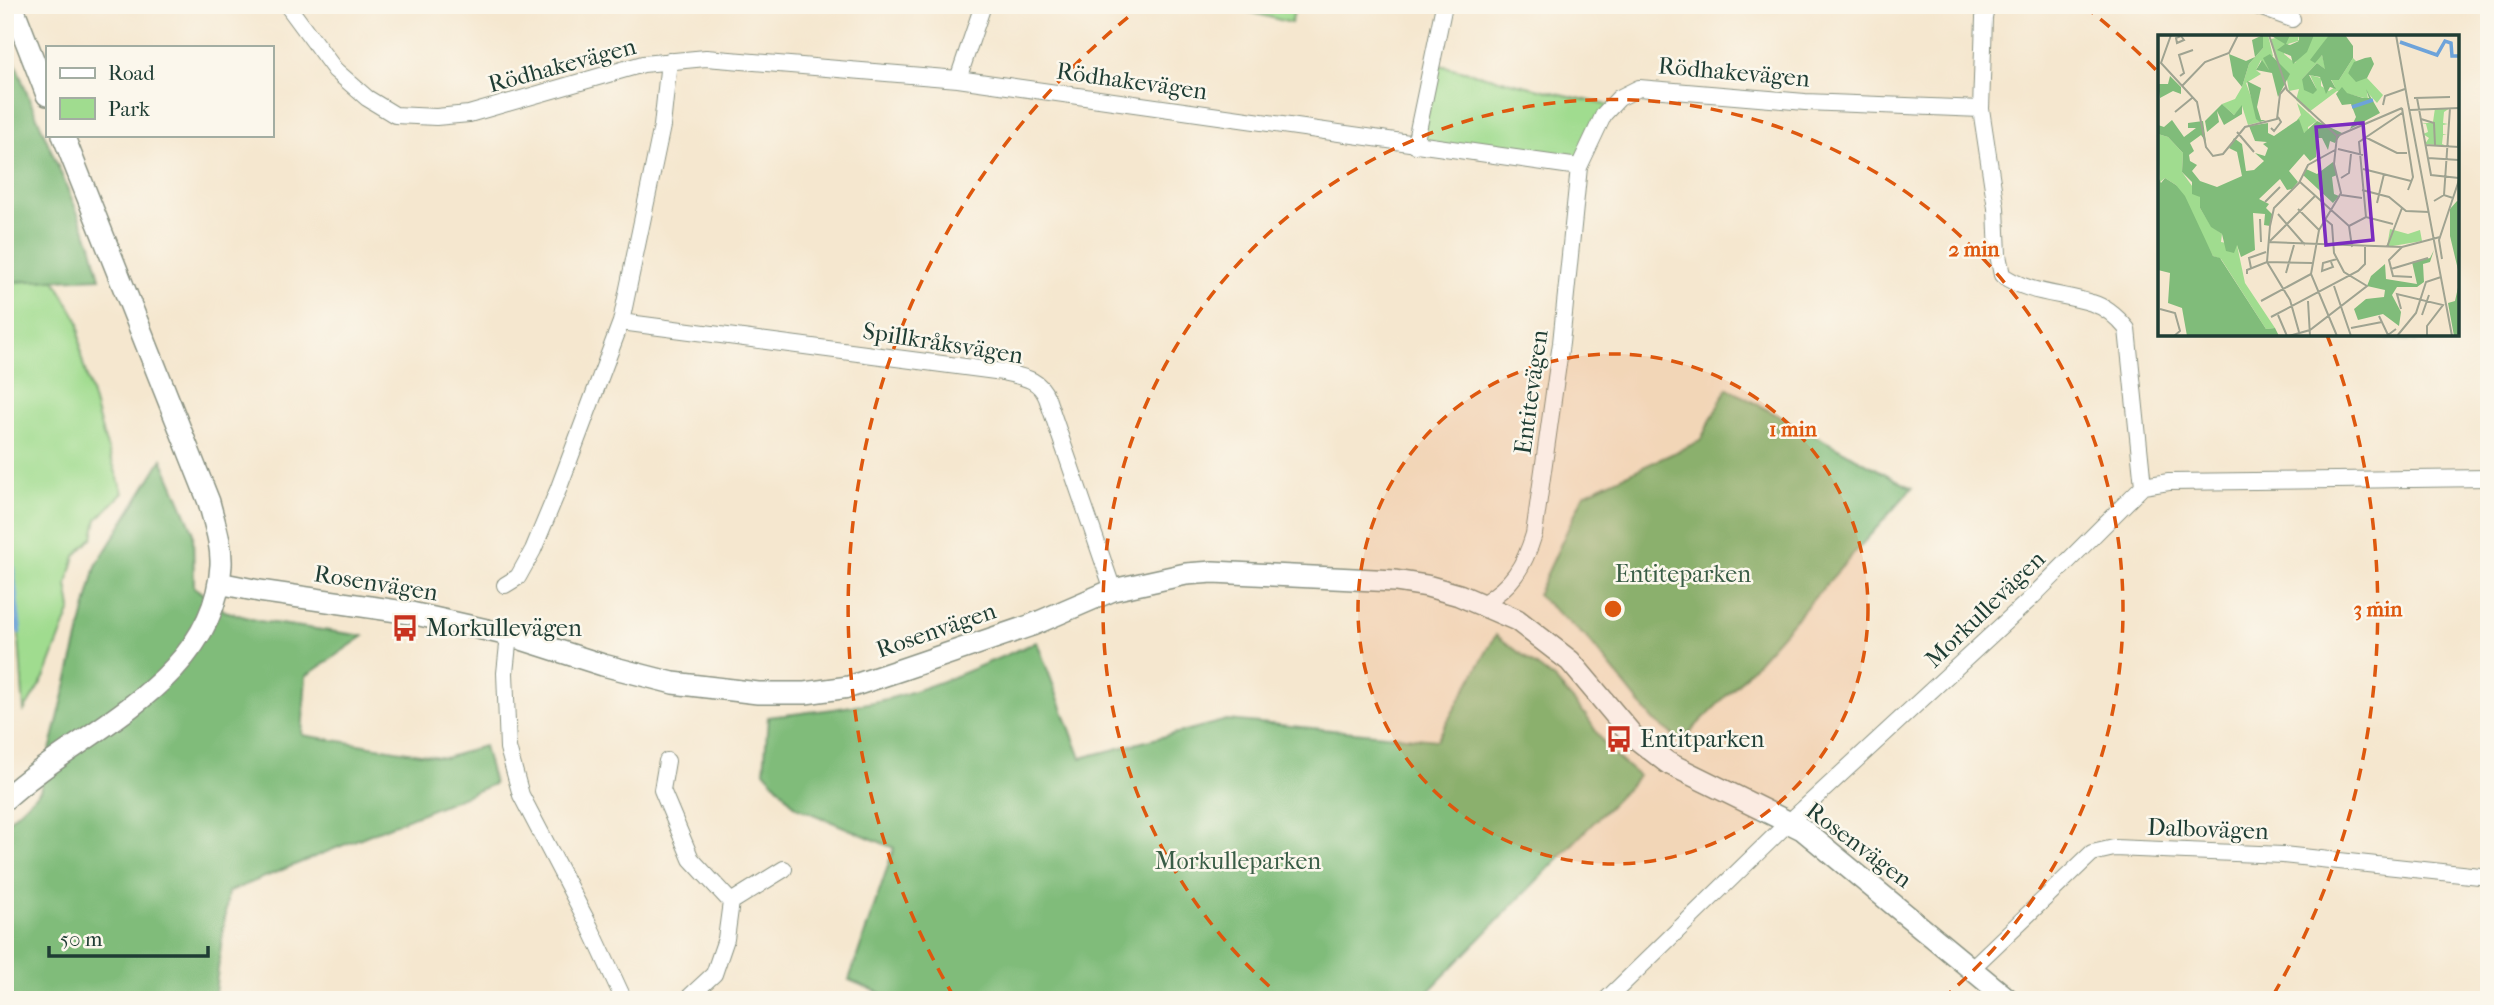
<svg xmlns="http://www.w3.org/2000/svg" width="2494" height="1005" font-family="'IM FELL French Canon',serif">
<rect width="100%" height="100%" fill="#fbf7ec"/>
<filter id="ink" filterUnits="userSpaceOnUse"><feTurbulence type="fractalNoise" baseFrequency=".0143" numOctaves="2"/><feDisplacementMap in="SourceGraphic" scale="14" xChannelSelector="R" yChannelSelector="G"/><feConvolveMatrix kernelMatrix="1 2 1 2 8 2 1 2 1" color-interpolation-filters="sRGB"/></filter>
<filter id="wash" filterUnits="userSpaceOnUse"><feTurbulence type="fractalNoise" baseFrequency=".00686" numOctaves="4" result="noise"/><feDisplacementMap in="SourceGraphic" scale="28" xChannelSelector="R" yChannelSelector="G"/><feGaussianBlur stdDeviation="1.57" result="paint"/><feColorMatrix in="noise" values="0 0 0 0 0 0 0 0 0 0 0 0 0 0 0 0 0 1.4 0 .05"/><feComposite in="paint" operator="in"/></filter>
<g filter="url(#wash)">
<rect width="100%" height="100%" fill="#f5e7cf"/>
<path fill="#a0dc8f" stroke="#608c62" stroke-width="2" d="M 1224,5 L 1296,5 L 1291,23 Z
M 1431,63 L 1611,106 L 1579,167 L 1415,145 Z
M 55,280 L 79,322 L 81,356 L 103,435 L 123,493 L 97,519 L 93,537 L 75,556 L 67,584 L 71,609 L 45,676 L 24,711 L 15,578 L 9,543 L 9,469 L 5,450 L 5,282 Z"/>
<path fill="#80bc7a" stroke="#507c57" stroke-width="2" d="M 5,35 L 28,96 L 91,244 L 100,278 L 5,282 Z
M 2320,334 L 2451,334 L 2450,343 Z
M 1727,388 L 1912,488 L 1736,686 L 1681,741 L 1653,720 L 1588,639 L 1537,595 L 1584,494 L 1700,441 Z
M 162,459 L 193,531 L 194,587 L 225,611 L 259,621 L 364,636 L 306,676 L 302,735 L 445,758 L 484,746 L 494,784 L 228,892 L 214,1000 L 5,1000 L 5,824 L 40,791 L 96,566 Z
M 1496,635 L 1555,680 L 1585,714 L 1608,750 L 1639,776 L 1420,1000 L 897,1000 L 849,980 L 894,848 L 796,807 L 764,771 L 768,717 C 809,712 851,708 891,698 C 941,684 989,662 1037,642 L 1081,758 L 1227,720 L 1437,740 Z"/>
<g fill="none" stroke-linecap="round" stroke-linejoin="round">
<path stroke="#6da3da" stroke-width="6" d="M 5,450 L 9,469 L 9,543 L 19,631"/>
</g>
</g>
<g filter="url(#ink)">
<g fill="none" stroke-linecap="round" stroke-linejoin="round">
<defs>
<path id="minor" d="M 287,5 L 335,70 L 367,98 L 395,115 L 436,117 L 469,114 L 643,64 L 706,58 L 958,79 L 1579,167 L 1604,114 L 1619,98 L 1639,88 L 1805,102 L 1981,109
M 1987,5 L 1984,18 L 1981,109 L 1996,208 L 1998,255 L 2002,275 C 2029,294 2061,293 2092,303 C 2106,307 2118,318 2127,329 L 2143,486
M 2254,5 L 2292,19
M 958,79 L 983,5
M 1415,145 L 1444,5
M 621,322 L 1003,372 C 1022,377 1039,378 1047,398 L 1113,590
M 505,585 L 518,577 L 533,550 L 558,490 L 621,322 L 662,126 L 669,61
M 1482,604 C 1512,586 1524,567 1534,534 L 1561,343 L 1579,167
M 509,635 L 505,673 L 508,748 L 521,795 L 590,927 L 624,1000
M 667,761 L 662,790 L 691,859 L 731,902
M 1972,968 L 2092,853 L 2114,848 L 2283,855 L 2489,877
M 686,1000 L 714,974 L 726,939 L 731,902 L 784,869
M 1606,1000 L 1788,823 L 2028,601 L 2143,486 L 2169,482 L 2489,478"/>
<path id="tertiary" d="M 12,5 L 47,95
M 219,583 L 259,591 L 411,613 L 509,635 L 603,665 L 673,683 L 758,693 L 805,693 L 849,687 L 903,669 L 1032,625 L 1113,590 L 1186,574 L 1213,572 L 1395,581 L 1427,586 L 1459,595 L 1517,620 L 1570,661 L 1633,736 L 1668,763 L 1802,829 L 2009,1000
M 5,799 C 80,730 215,683 221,565 C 222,544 214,522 209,502 L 63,135"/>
</defs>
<use href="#minor" stroke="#8a9282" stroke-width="18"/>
<use href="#tertiary" stroke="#8a9282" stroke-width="24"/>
<use href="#minor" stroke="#fff" stroke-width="16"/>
<use href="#tertiary" stroke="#fff" stroke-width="21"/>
</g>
</g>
<circle cx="1613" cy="609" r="255" fill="#de580e" fill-opacity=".12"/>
<g fill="none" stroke="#de580e" stroke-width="3.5" stroke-dasharray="12 9">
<circle cx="1613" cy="609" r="255"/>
<path d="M1285 1000A510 510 0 1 1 1941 1000"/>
<path d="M954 997A765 765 0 0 1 1142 6M2084 6A765 765 0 0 1 2159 73M2327 335A765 765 0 0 1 2272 997"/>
</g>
<defs>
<symbol id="bus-bare" viewBox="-9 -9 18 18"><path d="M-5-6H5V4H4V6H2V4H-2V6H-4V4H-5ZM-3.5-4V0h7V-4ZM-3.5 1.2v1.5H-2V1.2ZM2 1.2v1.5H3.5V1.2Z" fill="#c8321e" stroke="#fbf7ec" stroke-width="2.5" paint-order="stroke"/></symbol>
</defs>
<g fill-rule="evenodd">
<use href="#bus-bare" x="386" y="609" width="38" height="38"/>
<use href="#bus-bare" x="1600" y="720" width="38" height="38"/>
</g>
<g text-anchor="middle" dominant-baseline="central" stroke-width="5" stroke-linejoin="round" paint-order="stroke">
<g font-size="24" fill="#1f3d34" stroke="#fbf7ec">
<text transform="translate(562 65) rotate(-15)">Rödhakevägen</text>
<text transform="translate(1734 72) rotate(5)">Rödhakevägen</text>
<text transform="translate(1132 81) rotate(8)">Rödhakevägen</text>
<text transform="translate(943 343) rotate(9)">Spillkråksvägen</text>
<text transform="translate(1531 392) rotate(-82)">Entitevägen</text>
<text transform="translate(376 583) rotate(9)">Rosenvägen</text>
<text transform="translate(1985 609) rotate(-44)">Morkullevägen</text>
<text transform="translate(936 630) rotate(-19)">Rosenvägen</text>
<text transform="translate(2208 829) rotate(2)">Dalbovägen</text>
<text transform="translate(1859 845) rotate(37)">Rosenvägen</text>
</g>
<g font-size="24" fill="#395d46" stroke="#fbf7ec">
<text x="1683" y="574">Entiteparken</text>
<text x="1238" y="861">Morkulleparken</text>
</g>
<g font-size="24" fill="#1f3d34" stroke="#fbf7ec" text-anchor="start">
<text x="426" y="628">Morkullevägen</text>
<text x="1640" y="739">Entitparken</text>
</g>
</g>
<g transform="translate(2158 35)">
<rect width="301" height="301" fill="#f5e7cf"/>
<path d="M 105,0 L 110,0 L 115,21 L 106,24 L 111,35 L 103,25 L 98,35 L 103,39 L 88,48 L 102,87 L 90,90 L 84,71 L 76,80 L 64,69 L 77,64 L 84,52 L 91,29 L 105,13 ZM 132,0 L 141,0 L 140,5 L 146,6 L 144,14 L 140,6 L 130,9 L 126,19 L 137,28 L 156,0 L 171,0 L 157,21 L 158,25 L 164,20 L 168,35 L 159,28 L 144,44 L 153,55 L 158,53 L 152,40 L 163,43 L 163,51 L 171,56 L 177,52 L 173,44 L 181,45 L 195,23 L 198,26 L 190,38 L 209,43 L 225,60 L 219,68 L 209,57 L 210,64 L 179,56 L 151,77 L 138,65 L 141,54 L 131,56 L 128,39 L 117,23 L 113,4 ZM 139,68 L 159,86 L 150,92 L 150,97 L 145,98 L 139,85 L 143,80 ZM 277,73 L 292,73 L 286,77 L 285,88 L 290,89 L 285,90 L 285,99 L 289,99 L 285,100 L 284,109 L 289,111 L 267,109 L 271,103 L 265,99 L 270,97 L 268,89 L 263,89 L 275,87 ZM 0,99 L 10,102 L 25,118 L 24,137 L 42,162 L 42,173 L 53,191 L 64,199 L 63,207 L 79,210 L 87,248 L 117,293 L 108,294 L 63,224 L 55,221 L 18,150 L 7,143 L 2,147 ZM 232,194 L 250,199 L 262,195 L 264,206 L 229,212 Z" fill="#a0dc8f"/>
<path d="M 105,0 L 105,13 L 91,29 L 84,52 L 75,41 L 71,19 L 88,26 L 97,22 L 94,5 ZM 112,0 L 132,0 L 128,9 L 132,10 L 141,6 L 141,0 L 156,0 L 149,17 L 135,29 L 133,21 L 119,15 L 127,9 ZM 171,0 L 187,0 L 195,11 L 195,23 L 181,45 L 173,45 L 178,54 L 172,52 L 168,59 L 162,42 L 151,40 L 159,55 L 155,59 L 146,55 L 144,44 L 159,28 L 167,34 L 164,20 L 157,28 L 152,25 ZM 112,19 L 132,39 L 120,62 L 114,38 L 98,35 L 104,25 L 111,35 L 105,23 ZM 207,23 L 213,22 L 216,29 L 209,43 L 198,47 L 190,38 L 196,27 ZM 12,41 L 23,52 L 23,59 L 15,56 L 2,63 L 0,49 L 10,49 ZM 89,46 L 103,53 L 99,72 L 103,85 L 108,85 L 102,87 L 98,84 ZM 184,52 L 189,58 L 205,63 L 211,63 L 208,54 L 222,78 L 192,94 L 198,82 L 193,69 L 184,70 L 178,59 ZM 64,69 L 76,80 L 84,70 L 84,79 L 66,90 L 59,76 L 61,87 L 49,97 L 47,86 ZM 141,84 L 146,98 L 159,86 L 184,98 L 177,108 L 172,106 L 170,115 L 164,103 L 158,103 L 158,122 L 152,126 L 146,119 L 131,136 L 140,147 L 134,154 L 129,155 L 122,144 L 101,164 L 111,169 L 108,173 L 115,180 L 112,191 L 106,190 L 107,179 L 95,178 L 97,215 L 83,222 L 79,210 L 76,218 L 68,216 L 64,199 L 53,192 L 42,173 L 42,162 L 34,159 L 34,147 L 24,137 L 25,118 L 10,102 L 0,99 L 0,90 L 6,92 L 14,85 L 26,102 L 38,93 L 30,93 L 30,88 L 45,86 L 48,107 L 43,100 L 32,108 L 36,116 L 31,120 L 32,126 L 39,130 L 34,136 L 42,146 L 59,152 L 84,141 L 79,117 L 71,113 L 76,103 L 84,109 L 88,136 L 96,135 L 106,126 L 97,118 L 107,121 L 110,113 L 105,109 L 109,107 L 97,106 L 91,91 L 110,88 L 110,98 L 116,101 ZM 175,127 L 179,140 L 174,142 L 176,159 L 181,161 L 175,168 L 145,140 L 148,134 L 159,139 ZM 0,142 L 3,148 L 7,143 L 18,150 L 27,161 L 55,221 L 62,223 L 108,294 L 117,293 L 121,301 L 29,301 L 24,273 L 10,268 L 12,238 L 0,235 ZM 299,166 L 301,167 L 301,239 L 292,201 L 292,174 ZM 276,215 L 272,227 L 265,229 L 266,247 L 259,252 L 239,252 L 234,260 L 243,277 L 241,291 L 225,279 L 200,285 L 196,274 L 208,264 L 226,262 L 227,255 L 209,251 L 213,241 L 227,229 L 228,244 L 259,249 L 254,227 L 272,223 ZM 301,248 L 301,301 L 296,301 L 290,268 L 297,266 Z" fill="#80bc7a"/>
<path fill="none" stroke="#6da3da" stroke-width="3.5" d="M 242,7 L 279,20 L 287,6 L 293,8 L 294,21 L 301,21M 194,72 L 215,65"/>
<path fill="none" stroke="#9fa391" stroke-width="2" d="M 13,0 L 3,28 L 39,67 L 48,112 L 55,121 L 65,119 L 87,92 L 119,84 L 122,59 L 128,52M 111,0 L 129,55 L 179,101M 238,0 L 250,68M 23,1 L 26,5 L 19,8 L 18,3 ZM 22,41 L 26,38 L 21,20 L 35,15M 24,51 L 47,27 L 71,18 L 80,0M 256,63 L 292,62M 259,63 L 273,140 L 301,143M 250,68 L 294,301M 225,70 L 227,61 L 247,54M 244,73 L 255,142 L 250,155M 252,75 L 301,73M 17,77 L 34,63M 263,84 L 276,88 L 277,110M 113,93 L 116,96 L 123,87 L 120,82M 79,97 L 96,117M 179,101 L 176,129 L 183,158 L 161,195 L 153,239 L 179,301M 179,101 L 244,73M 207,102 L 239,118 L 249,118M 267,110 L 301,112M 300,111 L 301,87M 180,114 L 205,120M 270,123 L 301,125M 205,134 L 253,146M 183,143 L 191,138 L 193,119M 142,147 L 191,191 L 194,212M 204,155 L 231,162 L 248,176 L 271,177M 183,160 L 204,163M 286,160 L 292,73M 276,166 L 286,160 L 295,163M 107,167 L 122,152M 219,168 L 226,139M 140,174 L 161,195M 120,179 L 147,210M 208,182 L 201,107 L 244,78M 102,184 L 103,207M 191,191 L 208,182 L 235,189M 112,206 L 157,161M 110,207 L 244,212 L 282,202M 229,212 L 244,173M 244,212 L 231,225 L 235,241 L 254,242M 284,224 L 281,205 L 301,145M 173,227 L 175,232 L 164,236 L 165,228 L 179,224M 93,233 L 91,223 L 108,217M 233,234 L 270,223M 128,238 L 136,210M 89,239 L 89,235 L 109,227 L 154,228M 0,240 L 0,281M 176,251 L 193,301M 103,266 L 153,239M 150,266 L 152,301M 2,274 L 17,278 L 22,296 L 16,301M 243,274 L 239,259 L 285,270 L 269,291 L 269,301M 120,280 L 129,301M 264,280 L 271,260M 221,281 L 230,300 L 238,294M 113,282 L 200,236 L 207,229 L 207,212M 193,293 L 224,287M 141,297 L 132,265 L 109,227 L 112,191 L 116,173 L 141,148 L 150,130 L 177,115M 131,301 L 152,295 L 209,251 L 186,237 L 176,218 L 174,190 L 168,185M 239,301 L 258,278 L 268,247 L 283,242"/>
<path fill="#7b2cbf" fill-opacity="0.15" stroke="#7b2cbf" stroke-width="3.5" d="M 205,88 L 215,205 L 168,210 L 158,92 Z"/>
<rect width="301" height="301" fill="none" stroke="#1f3d34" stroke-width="3.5"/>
</g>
<circle cx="1613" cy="609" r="10" fill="#de580e" stroke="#fbf7ec" stroke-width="3.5"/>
<g font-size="21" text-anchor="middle" font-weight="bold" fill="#de580e" stroke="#fbf7ec" stroke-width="5" stroke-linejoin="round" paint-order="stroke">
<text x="1974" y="256">2 min</text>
<text x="1793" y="436">1 min</text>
<text x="2378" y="616">3 min</text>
</g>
<rect width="2494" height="1005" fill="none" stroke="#fbf7ec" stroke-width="28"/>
<rect x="46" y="46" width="228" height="91" fill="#fbf7ec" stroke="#a3ada2" stroke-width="2"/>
<rect x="60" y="68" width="35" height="10" fill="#ffffff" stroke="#a3ada2" stroke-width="2"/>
<text x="108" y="80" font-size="21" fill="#1f3d34">Road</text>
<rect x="60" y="98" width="35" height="21" fill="#a0dc8f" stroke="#a3ada2" stroke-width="2"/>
<text x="108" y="116" font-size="21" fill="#1f3d34">Park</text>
<path d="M49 946v10h159v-10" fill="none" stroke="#1f3d34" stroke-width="3.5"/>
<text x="60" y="946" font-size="21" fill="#1f3d34" stroke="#fbf7ec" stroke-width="5" paint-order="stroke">50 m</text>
</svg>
